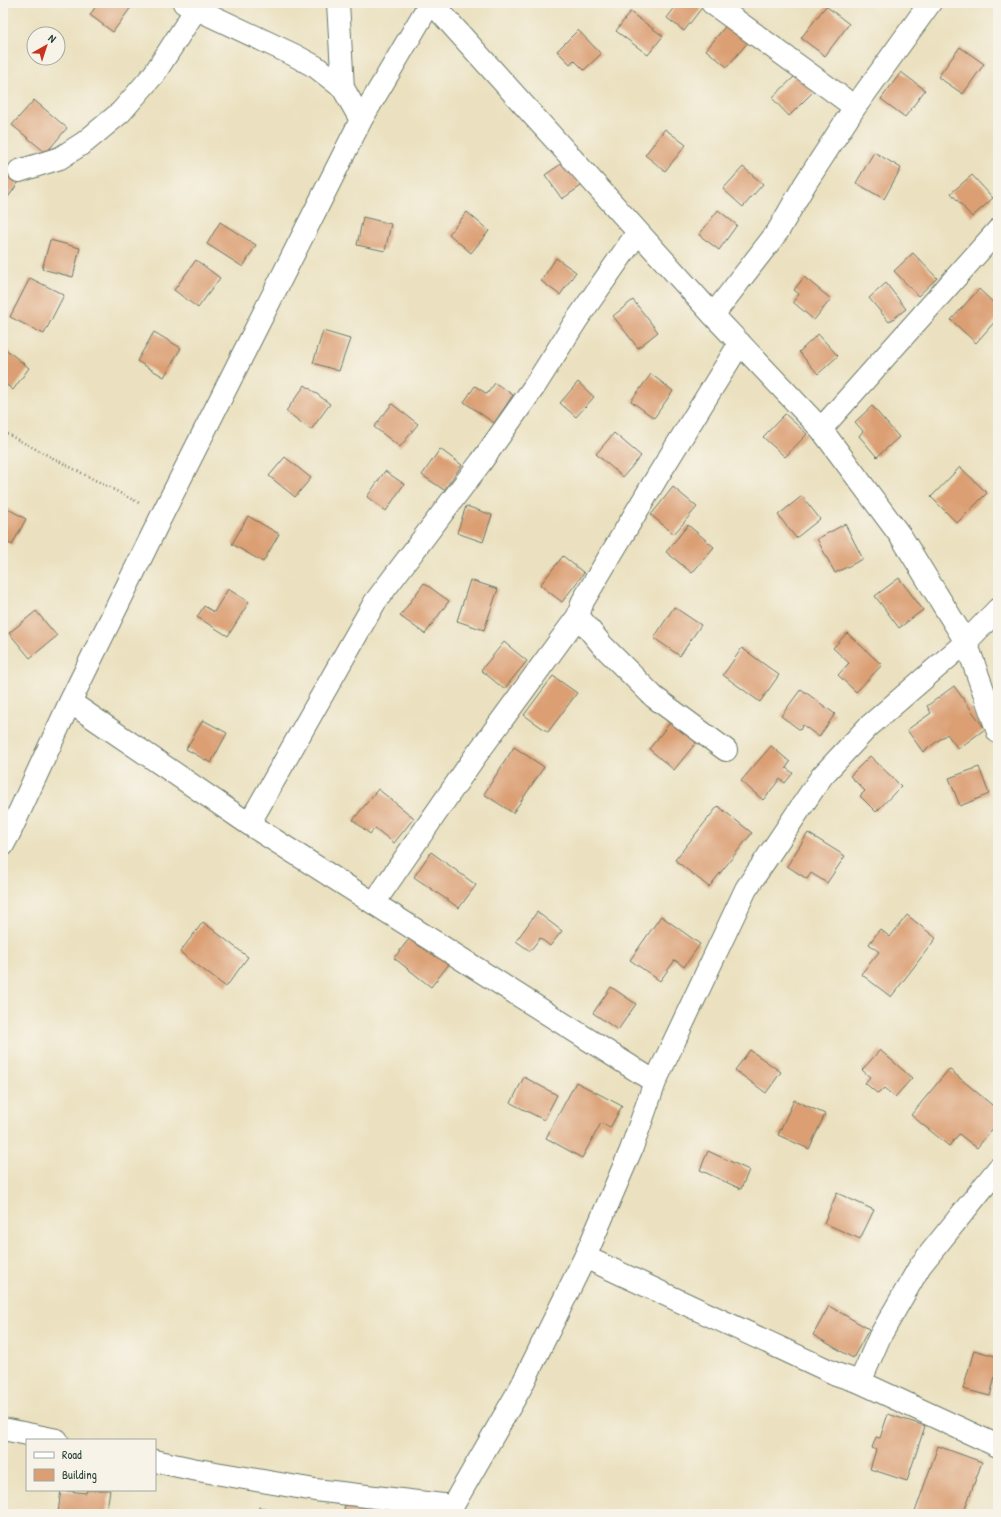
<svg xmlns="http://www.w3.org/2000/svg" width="1001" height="1517" font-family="'Patrick Hand',sans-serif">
<rect width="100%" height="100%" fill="#f7f3e8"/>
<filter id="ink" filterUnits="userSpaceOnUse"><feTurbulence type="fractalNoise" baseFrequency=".025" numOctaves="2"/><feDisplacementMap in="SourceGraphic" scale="8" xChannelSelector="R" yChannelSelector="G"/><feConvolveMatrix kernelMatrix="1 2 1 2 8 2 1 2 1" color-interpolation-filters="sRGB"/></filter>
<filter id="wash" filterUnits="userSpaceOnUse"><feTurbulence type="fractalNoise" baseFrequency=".012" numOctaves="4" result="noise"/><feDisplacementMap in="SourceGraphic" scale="16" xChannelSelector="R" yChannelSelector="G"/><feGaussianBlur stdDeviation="0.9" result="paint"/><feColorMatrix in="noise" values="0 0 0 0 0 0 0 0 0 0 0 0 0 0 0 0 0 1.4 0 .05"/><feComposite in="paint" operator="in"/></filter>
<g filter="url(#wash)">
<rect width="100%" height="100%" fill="#ebe1c0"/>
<g id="blocks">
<path fill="#db9f73" d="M 98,3 L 134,3 L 113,32 L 90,15 Z
M 678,3 L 701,3 L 704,5 L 684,31 L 667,18 Z
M 826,6 L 849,24 L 825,56 L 801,38 Z
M 630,12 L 663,36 L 648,55 L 616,31 Z
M 728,23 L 749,41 L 727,67 L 706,50 Z
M 578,30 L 601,54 L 584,70 L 574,60 L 570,64 L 557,51 Z
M 960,47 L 984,64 L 963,94 L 938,77 Z
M 901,72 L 925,90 L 905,117 L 881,99 Z
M 797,74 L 814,91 L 789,116 L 772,98 Z
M 34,100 L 67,128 L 46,153 L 12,125 Z
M 665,129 L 686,145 L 665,171 L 645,155 Z
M 874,152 L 901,168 L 884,199 L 856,183 Z
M 564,162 L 581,186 L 562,199 L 545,175 Z
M 743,167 L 763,184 L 743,207 L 723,189 Z
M 3,170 L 19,182 L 3,204 Z
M 972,175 L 993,198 L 972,217 L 951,193 Z
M 718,210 L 737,225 L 719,250 L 699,235 Z
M 467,212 L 489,231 L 471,253 L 449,234 Z
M 363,217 L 391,224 L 385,251 L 357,245 Z
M 220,222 L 256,245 L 243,267 L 207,244 Z
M 50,240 L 80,248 L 73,277 L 42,269 Z
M 913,253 L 937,278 L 918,296 L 894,271 Z
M 556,258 L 576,272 L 560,295 L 541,281 Z
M 196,260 L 220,278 L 198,308 L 174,290 Z
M 804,277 L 831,299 L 814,320 L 793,302 L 799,294 L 794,290 Z
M 30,278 L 64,295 L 44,334 L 10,317 Z
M 886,283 L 906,309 L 889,322 L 869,298 Z
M 979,289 L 998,307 L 998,318 L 976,343 L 951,320 Z
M 633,300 L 658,332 L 638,348 L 613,316 Z
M 323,331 L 350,339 L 339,371 L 313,363 Z
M 154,332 L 181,348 L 164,377 L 137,361 Z
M 818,334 L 838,356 L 818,374 L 799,352 Z
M 3,347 L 29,368 L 13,390 L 3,382 Z
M 651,374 L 673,391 L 654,418 L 631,401 Z
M 578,382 L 594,397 L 576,417 L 560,403 Z
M 495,383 L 513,395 L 494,423 L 464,402 L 475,386 L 487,394 Z
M 305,385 L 330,404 L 311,430 L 286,411 Z
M 392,404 L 418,424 L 400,447 L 374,427 Z
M 872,406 L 899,437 L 877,457 L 859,436 L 863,431 L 855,422 Z
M 785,414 L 807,434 L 785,457 L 763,437 Z
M 614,433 L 641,456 L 623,477 L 596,454 Z
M 440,449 L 462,465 L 444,490 L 422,475 Z
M 285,457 L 311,478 L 295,497 L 269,476 Z
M 960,467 L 987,493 L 957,523 L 931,497 Z
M 385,471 L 404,484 L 386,511 L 367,497 Z
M 673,487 L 697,507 L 674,534 L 651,515 Z
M 802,496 L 820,519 L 796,538 L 778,515 Z
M 3,506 L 26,519 L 12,545 L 3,540 Z
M 466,506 L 492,515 L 483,542 L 457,533 Z
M 248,516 L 279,534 L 263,562 L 232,544 Z
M 845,524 L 863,559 L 835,573 L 817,539 Z
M 688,525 L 714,547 L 692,573 L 666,552 Z
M 563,556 L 584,573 L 562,602 L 540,585 Z
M 899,578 L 923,610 L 899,628 L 875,596 Z
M 470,580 L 498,589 L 484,630 L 457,621 Z
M 424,583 L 449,601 L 425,634 L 400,616 Z
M 228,589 L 249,602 L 228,636 L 197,617 L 204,606 L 214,612 Z
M 674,607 L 701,625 L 680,656 L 654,638 Z
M 36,611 L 57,636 L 30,658 L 9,633 Z
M 847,633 L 882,665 L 856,692 L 838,675 L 849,663 L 833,648 Z
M 504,642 L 527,661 L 504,689 L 481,670 Z
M 742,648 L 779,675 L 760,702 L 723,675 Z
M 553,676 L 577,693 L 548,732 L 524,715 Z
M 954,686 L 985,729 L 958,749 L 947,734 L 923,752 L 907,730 L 931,713 L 927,706 Z
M 801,689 L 835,714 L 819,737 L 803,725 L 800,730 L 781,716 Z
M 674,718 L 699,739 L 674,770 L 649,749 Z
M 203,720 L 227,733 L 211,763 L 186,749 Z
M 771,746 L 790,762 L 786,768 L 793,773 L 785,783 L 780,779 L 763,800 L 741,781 Z
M 514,747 L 544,767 L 513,813 L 484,794 Z
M 870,756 L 901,786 L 876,812 L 860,796 L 865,791 L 850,776 Z
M 979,767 L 989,794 L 960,806 L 949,778 Z
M 378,789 L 414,818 L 394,843 L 375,828 L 370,834 L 353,820 Z
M 718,806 L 752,833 L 709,887 L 675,860 Z
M 808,833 L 845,856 L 827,883 L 811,873 L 807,879 L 787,866 Z
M 431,852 L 476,885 L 459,908 L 414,877 Z
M 537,912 L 562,931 L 550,946 L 540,938 L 530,951 L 516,941 Z
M 907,915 L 936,938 L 891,997 L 861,974 L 879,952 L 869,944 L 880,929 L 890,937 Z
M 661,916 L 700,944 L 684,967 L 675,960 L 660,981 L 630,960 Z
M 203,922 L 248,957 L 226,987 L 180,952 Z
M 413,934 L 450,963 L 431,987 L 394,958 Z
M 611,987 L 636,1004 L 618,1030 L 593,1013 Z
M 750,1050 L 781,1072 L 766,1093 L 735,1070 Z
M 880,1050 L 912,1078 L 895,1097 L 884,1088 L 878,1094 L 865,1083 L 870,1077 L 862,1070 Z
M 949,1069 L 998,1110 L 998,1122 L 977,1148 L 959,1134 L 949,1146 L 911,1115 Z
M 524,1077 L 557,1095 L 544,1120 L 511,1103 Z
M 576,1082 L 622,1106 L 610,1128 L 601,1123 L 582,1158 L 546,1138 Z
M 794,1100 L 825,1114 L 809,1149 L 778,1135 Z
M 708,1151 L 749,1170 L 741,1189 L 700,1170 Z
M 837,1193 L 874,1210 L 860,1239 L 824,1223 Z
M 829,1306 L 869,1329 L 853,1358 L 813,1335 Z
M 974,1350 L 998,1357 L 998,1364 L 990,1396 L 963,1389 Z
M 888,1414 L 925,1426 L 907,1481 L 870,1469 L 876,1450 L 872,1448 L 876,1437 L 880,1438 Z
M 938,1446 L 982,1462 L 963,1514 L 921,1514 L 915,1512 Z
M 61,1490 L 86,1493 L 87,1490 L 110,1490 L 106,1514 L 58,1513 Z
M 345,1505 L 380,1509 L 380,1514 L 343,1514 Z
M 259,1507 L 292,1513 L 292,1514 L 257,1514 Z"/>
</g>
</g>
<g filter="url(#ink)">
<use href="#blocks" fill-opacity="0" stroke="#667665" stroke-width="1"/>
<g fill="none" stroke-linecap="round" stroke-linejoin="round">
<defs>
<path id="minor" d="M 184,3 L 294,55 L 316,67 L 343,88 L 361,120
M 338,3 L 343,88
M 432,3 L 713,315 L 821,429 L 902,538 L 966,642 L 998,732
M 712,3 L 855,107
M 19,171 L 60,158 L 85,142 L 121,112 L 154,74 L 200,3
M 713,315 L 778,231 L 805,184 L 855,107 L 930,3
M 821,429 L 998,230
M 70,702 L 249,824 L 655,1082
M 726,750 L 654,697 L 602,645 L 578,616 L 583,601 L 659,474 L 740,343
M 249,824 L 375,602 L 481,462 L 534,387 L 576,321 L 638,232
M 3,845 L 10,832 L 70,702 L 162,515 L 361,120 L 430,3
M 374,903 L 474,758 L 578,616
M 585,1257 L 836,1374 L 860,1382 L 880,1336 L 920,1266 L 998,1169
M 860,1382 L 998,1446
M 3,1429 L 57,1440
M 155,1461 L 192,1469 L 315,1490 L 452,1506
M 448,1514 L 521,1387 L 585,1257 L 631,1150 L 655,1082 L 746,889 L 822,776 L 868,727 L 966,642 L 998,609"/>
</defs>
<use href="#minor" stroke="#667665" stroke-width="24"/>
<path stroke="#667665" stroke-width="2.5" stroke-dasharray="1 3" stroke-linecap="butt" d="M 3,432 L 141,504"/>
<use href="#minor" stroke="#fff" stroke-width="22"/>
</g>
</g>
<rect width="1001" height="1517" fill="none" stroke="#f7f3e8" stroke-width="16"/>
<rect x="26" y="1439" width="130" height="52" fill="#f7f3e8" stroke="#a1aaa0"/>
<rect x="34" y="1452" width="20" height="6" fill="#ffffff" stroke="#a1aaa0"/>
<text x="62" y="1459" font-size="12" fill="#1f3d34">Road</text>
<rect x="34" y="1469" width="20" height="12" fill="#db9f73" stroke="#a1aaa0"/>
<text x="62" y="1479" font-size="12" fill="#1f3d34">Building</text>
<g transform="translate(46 46) rotate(39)"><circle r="19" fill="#f7f3e8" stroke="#a1aaa0"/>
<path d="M0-3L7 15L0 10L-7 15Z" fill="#c8321e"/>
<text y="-6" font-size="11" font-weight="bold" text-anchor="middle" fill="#1f3d34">N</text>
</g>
</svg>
